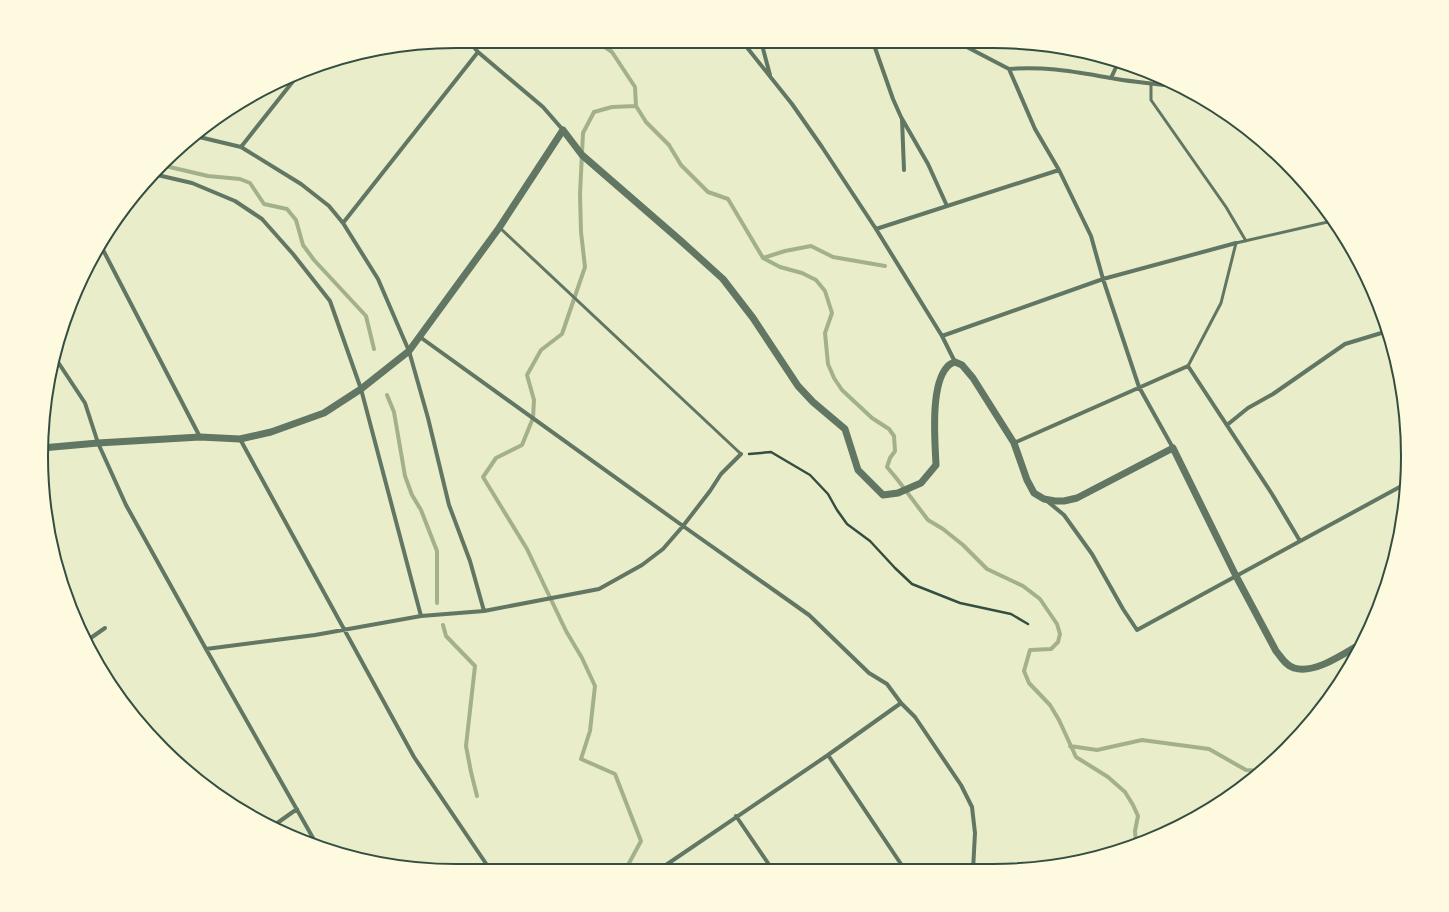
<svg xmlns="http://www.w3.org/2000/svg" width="1449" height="912" font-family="'IBM Plex Sans',sans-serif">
<rect width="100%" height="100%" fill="#e9edc9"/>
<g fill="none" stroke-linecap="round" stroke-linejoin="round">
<path stroke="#a3b18a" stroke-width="4" d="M 602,45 L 612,52 L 635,87 L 636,106 L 646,122 L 669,145 L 681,165 L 708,192 L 728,199 L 763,258 L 780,267 L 802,273 L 816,280 L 825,291 L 832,313 L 825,333 L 828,364 L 834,378 L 842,390 L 872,418 L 889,429 L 894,436 L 895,451 L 890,458 L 887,467 L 897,479 L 928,520 L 943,529 L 963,545 L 987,569 L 1023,586 L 1040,599 L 1057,624 L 1060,634 L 1058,642 L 1051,649 L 1030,650 L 1024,671 L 1029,683 L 1050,705 L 1059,720 L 1076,757 L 1108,777 L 1125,792 L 1133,805 L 1138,816 L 1135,831 L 1136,843
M 161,165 L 208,176 L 240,179 L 250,183 L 264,204 L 287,209 L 296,220 L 303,245 L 314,260 L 366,316 L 374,349
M 763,258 L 785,251 L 811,246 L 833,257 L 885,266
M 387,395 L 394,412 L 405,476 L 412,495 L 421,510 L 437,551 L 437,603
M 443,625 L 446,636 L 475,666 L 466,746 L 471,772 L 477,796
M 1070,746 L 1097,750 L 1142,740 L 1209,749 L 1246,770 L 1262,771
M 624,868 L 628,865 L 641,841 L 615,774 L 581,759 L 590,731 L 595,686 L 582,658 L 566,631 L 527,549 L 483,477 L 496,458 L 522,445 L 533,418 L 534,400 L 527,375 L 541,350 L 562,334 L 585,267 L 581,232 L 580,194 L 583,133 L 594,112 L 612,107 L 636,106"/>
<path stroke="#344e41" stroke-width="2.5" d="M 749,454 L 771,452 L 810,475 L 828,494 L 837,510 L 847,524 L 870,541 L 895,568 L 912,584 L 960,603 L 1011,614 L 1028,624"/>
<path stroke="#617663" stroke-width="3" d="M 1151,84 L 1151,100 L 1226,207 L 1246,241
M 500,228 L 741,454
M 1188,366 L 1221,303 L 1236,243 L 1332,221"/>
<path stroke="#617663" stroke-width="4" d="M 472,45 L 478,52 L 543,107 L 563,130
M 745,45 L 792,104 L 822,147 L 876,229 L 942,336 L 955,362
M 762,45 L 770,75
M 874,45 L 893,99 L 901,117 L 928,164 L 947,206
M 963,45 L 1009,69 L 1035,129 L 1059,170 L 1091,236 L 1103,279 L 1139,387 L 1173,448
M 1009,69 C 1046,66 1075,72 1111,78 C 1132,82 1154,84 1175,86
M 1111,78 L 1118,63
M 902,119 L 904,170
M 195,136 L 241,147 L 301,184 L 329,206 L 343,223 L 378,279 L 409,351 L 428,418 L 449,505 L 470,561 L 484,611
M 241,147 L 298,75
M 153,174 L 192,183 L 235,201 L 262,219 L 293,254 L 330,301 L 361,389 L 421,616
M 343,223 L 478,52
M 876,229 L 1059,170
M 100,244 L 200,437
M 942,336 L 1103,279 L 1236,243
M 420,337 L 683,526 L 809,615 L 869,673 L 887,684 L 901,703 L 915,717 L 961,785 L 972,807 L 975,833 L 973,870
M 56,359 L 85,403 L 98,443 L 126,505 L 206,649 L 317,845
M 1227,425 L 1248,408 L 1273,394 L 1345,344 L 1388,331
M 240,439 L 414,757 L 489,868
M 1014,443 L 1188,366 L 1272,494 L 1300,541
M 1047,501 L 1064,515 L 1092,554 L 1123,609 L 1137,630 L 1407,483
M 85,642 L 105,628
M 206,649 L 315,635 L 421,616 L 484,611 L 599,589 L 642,565 L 663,549 L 683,526 L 710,491 L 721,474 L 741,454
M 828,755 L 905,870
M 736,816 L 772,869
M 273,826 L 297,809
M 660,869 L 828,755 L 901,703"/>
<path stroke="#617663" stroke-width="7" d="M 42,448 L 98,443 L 200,437 L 240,439 L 271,432 L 324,413 L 361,389 L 409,351 L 499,228 L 563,130 L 582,155 L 681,241 L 723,279 L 753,318 L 798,386 L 813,402 L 845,429 L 858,470 L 883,495 L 898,493 L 921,483 L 936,465 C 935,441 930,386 947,367 C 949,364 952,363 955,362 L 962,365 L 973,378 L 1014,443 L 1027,480 L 1034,493 L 1044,499 L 1055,501 L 1064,501 L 1077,498 L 1173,448 L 1236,576 L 1276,651 C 1281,657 1286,666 1294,668 C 1315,675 1346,652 1364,642"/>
</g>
<path d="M0 0H1449V912H0ZM456 48H993A408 408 0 0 1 1401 456V456A408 408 0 0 1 993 864H456A408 408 0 0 1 48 456V456A408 408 0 0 1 456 48Z" fill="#fefae0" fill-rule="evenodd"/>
<path fill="none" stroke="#344e41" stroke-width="2" d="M456 48H993A408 408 0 0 1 1401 456V456A408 408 0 0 1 993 864H456A408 408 0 0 1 48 456V456A408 408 0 0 1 456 48Z"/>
</svg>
